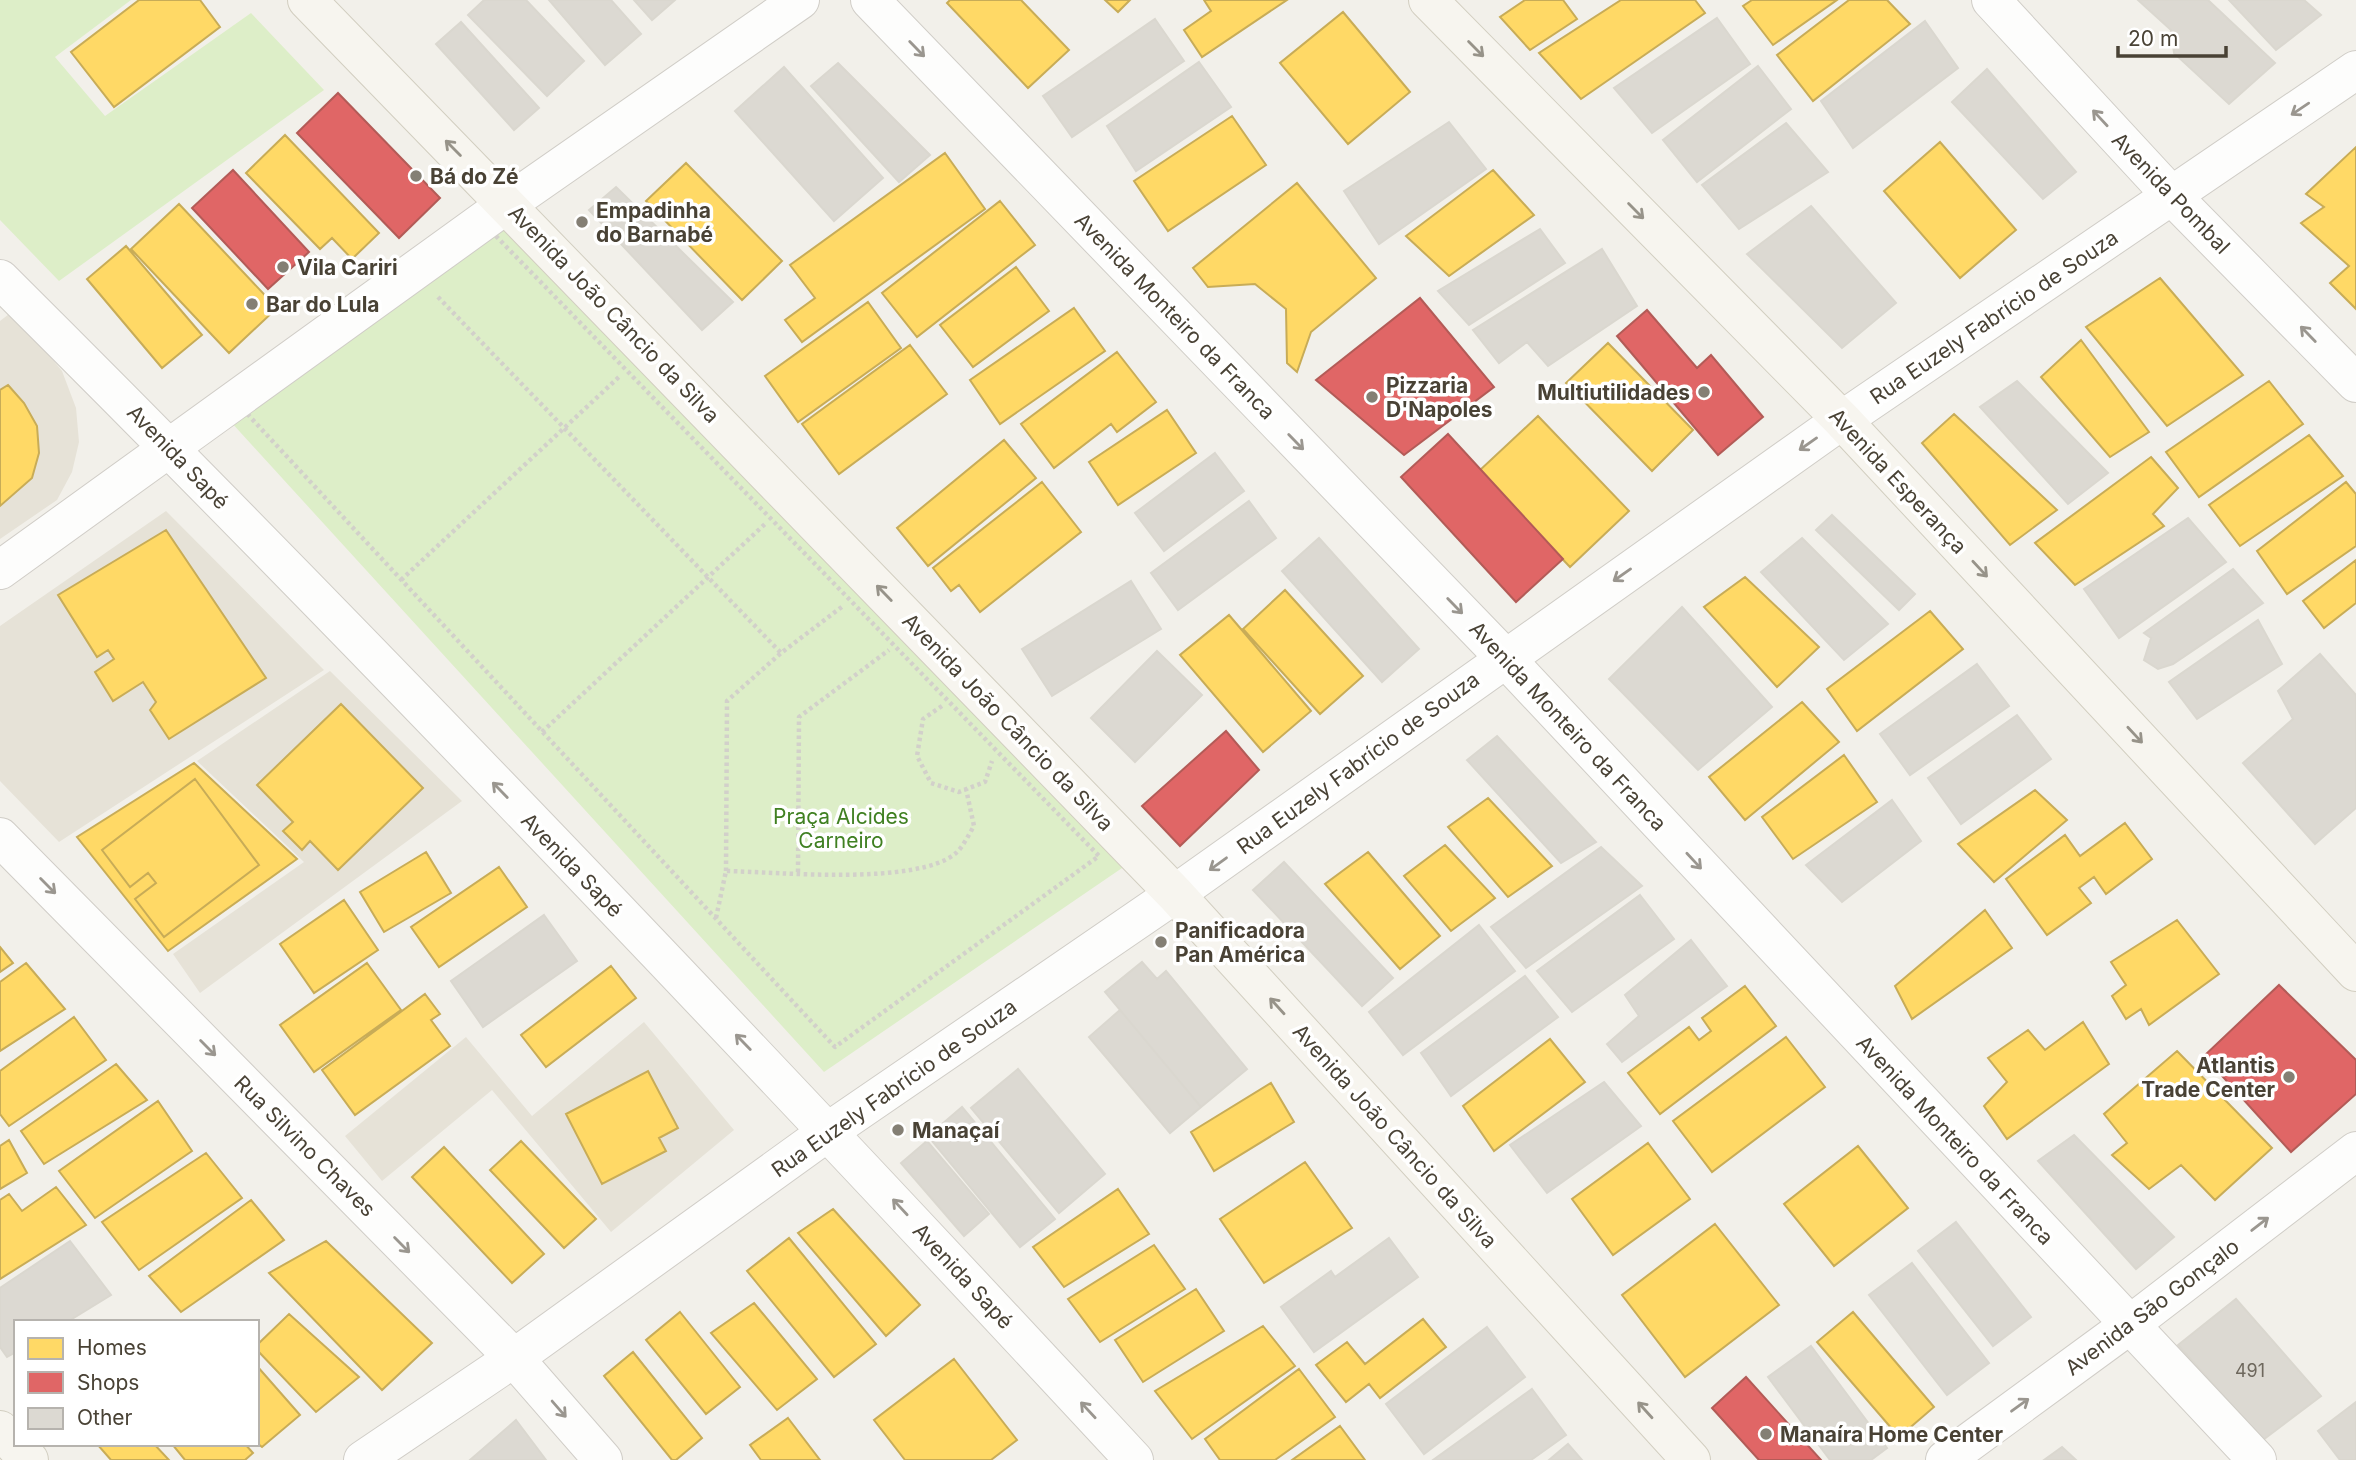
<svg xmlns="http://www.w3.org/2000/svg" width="2356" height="1460" font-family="Inter,sans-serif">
<rect width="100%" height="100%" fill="#f2f0ea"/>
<path fill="#e6e2d7" d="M 13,311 L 62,371 L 76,408 L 79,442 L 72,472 L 57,500 L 0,539 L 0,321 Z
M 166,511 L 324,670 L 59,842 L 0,781 L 0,626 Z
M 330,671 L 462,801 L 200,993 L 173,954 L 304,862 L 197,761 Z
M 644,1022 L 734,1130 L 611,1232 L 492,1090 L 382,1181 L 345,1136 L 466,1037 L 532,1116 Z"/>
<path fill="#ddeec8" d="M 0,0 L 131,0 L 55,57 L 105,116 L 251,13 L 324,90 L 59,281 L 0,220 Z
M 491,215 L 1125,866 L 824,1072 L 220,410 Z"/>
<path fill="#ffd966" stroke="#c8ac57" stroke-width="2" d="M 139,0 L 200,0 L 220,27 L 114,107 L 71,52 Z
M 950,0 L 1021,0 L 1069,50 L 1028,88 L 947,3 Z
M 1105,0 L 1130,0 L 1118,12 Z
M 1204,0 L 1287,0 L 1202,57 L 1184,30 L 1211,11 Z
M 1525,0 L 1563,0 L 1577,19 L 1530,50 L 1500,17 Z
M 1621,0 L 1695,0 L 1705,13 L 1581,99 L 1539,53 Z
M 1752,0 L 1837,0 L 1773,45 L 1743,6 Z
M 1849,0 L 1887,0 L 1910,24 L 1813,101 L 1777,55 Z
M 1343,12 L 1410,92 L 1348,144 L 1280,63 Z
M 1232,116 L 1266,165 L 1168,231 L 1134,181 Z
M 285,135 L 379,233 L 352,259 L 332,238 L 320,249 L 246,173 Z
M 1940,142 L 2016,230 L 1960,278 L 1884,191 Z
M 2356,147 L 2356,309 L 2330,283 L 2349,266 L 2301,223 L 2324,207 L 2306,194 Z
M 945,153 L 985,209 L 802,342 L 785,320 L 815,298 L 790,265 Z
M 686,163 L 782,261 L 742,300 L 646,201 Z
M 1493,170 L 1534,215 L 1449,276 L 1406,236 Z
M 1297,183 L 1376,278 L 1311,332 L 1297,372 L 1287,363 L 1286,309 L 1255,284 L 1208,287 L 1193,268 Z
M 1000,201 L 1035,245 L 917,337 L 882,293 Z
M 179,204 L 277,308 L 229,353 L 131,249 Z
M 126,246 L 202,335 L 162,368 L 87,279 Z
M 1016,267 L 1049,311 L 973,367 L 940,325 Z
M 2160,278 L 2243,375 L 2167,426 L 2086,327 Z
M 868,302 L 901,348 L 798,422 L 765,376 Z
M 1074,308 L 1105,351 L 1000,424 L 970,380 Z
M 2081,340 L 2149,432 L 2110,457 L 2041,377 Z
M 1608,343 L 1693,430 L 1652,471 L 1566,383 Z
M 910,345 L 947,394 L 839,474 L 802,424 Z
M 1117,352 L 1156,402 L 1117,432 L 1111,424 L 1054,468 L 1021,424 Z
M 2269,381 L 2303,424 L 2199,497 L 2166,452 Z
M 8,385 L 24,403 L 37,426 L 39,453 L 32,478 L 0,506 L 0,390 Z
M 1167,410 L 1196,453 L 1118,505 L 1089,462 Z
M 1954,414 L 2057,510 L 2010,545 L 1922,443 Z
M 1538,416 L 1629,511 L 1570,567 L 1479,471 Z
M 2309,435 L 2343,476 L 2240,546 L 2209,505 Z
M 1004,440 L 1036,478 L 928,566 L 897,528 Z
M 2151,457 L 2178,488 L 2153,514 L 2164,526 L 2075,585 L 2035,543 Z
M 1042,482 L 1081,532 L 980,612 L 959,585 L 951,591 L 933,568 Z
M 2346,482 L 2356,494 L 2356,546 L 2287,594 L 2257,551 Z
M 166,530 L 266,678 L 169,739 L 150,710 L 156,702 L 143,682 L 113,701 L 95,672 L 114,659 L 108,650 L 97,657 L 58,595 Z
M 2356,560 L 2356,603 L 2324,628 L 2303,601 Z
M 1745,577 L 1819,647 L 1777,687 L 1704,607 Z
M 1285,590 L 1363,676 L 1320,714 L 1243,629 Z
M 1930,611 L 1963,649 L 1857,731 L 1827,689 Z
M 1229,615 L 1311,711 L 1263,752 L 1180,655 Z
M 1802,702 L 1839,742 L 1745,820 L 1709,777 Z
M 341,704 L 423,788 L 338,870 L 310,841 L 302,850 L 283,831 L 293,822 L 257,785 Z
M 1844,755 L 1877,802 L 1793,859 L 1762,817 Z
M 194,763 L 297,859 L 168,951 L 77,837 Z
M 195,779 L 259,865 L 164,937 L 135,899 L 156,883 L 148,873 L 130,887 L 102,850 Z
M 2035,790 L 2067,820 L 1994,882 L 1958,844 Z
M 1488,798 L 1552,866 L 1508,897 L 1448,827 Z
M 2125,823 L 2152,859 L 2106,894 L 2094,877 L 2079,888 L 2091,903 L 2047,935 L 2006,879 L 2065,835 L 2080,856 Z
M 1445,845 L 1495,898 L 1451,931 L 1404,876 Z
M 426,852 L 451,893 L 384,932 L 360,892 Z
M 1368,852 L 1440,936 L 1400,969 L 1325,884 Z
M 499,867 L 527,907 L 439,967 L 411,927 Z
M 344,900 L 378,950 L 314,993 L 280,944 Z
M 1985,910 L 2012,948 L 1912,1019 L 1895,986 Z
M 2177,920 L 2219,974 L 2149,1025 L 2141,1009 L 2126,1019 L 2112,996 L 2126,985 L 2111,962 Z
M 0,947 L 13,963 L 0,972 Z
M 26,963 L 65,1009 L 0,1051 L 0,982 Z
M 367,963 L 401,1010 L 314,1072 L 280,1025 Z
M 611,966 L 636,998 L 546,1067 L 521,1035 Z
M 1745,986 L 1776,1026 L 1660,1114 L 1628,1073 L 1689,1027 L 1699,1040 L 1711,1031 L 1702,1018 Z
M 425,994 L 440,1014 L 431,1020 L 450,1046 L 355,1115 L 322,1070 Z
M 74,1017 L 106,1060 L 9,1126 L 0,1114 L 0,1071 Z
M 2083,1022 L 2109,1064 L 2007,1139 L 1984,1106 L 2007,1082 L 1988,1058 L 2028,1030 L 2045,1050 Z
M 1786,1037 L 1825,1087 L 1712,1172 L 1673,1121 Z
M 1550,1039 L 1585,1082 L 1494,1151 L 1463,1106 Z
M 2177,1051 L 2272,1148 L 2215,1200 L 2181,1165 L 2149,1189 L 2112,1155 L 2127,1143 L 2104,1114 Z
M 116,1064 L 147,1100 L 44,1164 L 21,1131 Z
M 648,1071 L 678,1128 L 659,1138 L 666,1151 L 602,1184 L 566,1114 Z
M 1271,1083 L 1294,1122 L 1214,1171 L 1191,1132 Z
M 158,1101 L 192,1151 L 95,1218 L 59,1171 Z
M 9,1140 L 27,1173 L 0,1189 L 0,1146 Z
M 521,1141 L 596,1219 L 564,1248 L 490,1170 Z
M 1648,1143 L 1690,1199 L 1613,1255 L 1572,1199 Z
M 1858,1146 L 1908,1208 L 1834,1266 L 1784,1204 Z
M 444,1147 L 544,1254 L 512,1283 L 412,1177 Z
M 206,1153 L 242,1198 L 139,1270 L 102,1222 Z
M 1305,1162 L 1352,1228 L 1264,1283 L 1220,1219 Z
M 56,1187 L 86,1225 L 0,1279 L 0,1200 L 9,1194 L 22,1211 Z
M 1118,1189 L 1149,1234 L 1064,1287 L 1033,1247 Z
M 251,1200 L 284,1240 L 181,1312 L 149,1276 Z
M 833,1209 L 920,1305 L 886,1336 L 798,1233 Z
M 1715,1224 L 1779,1305 L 1685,1377 L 1622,1295 Z
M 789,1238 L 876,1344 L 834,1377 L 747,1271 Z
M 326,1241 L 432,1343 L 382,1390 L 269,1273 Z
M 1154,1245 L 1185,1289 L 1100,1342 L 1068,1299 Z
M 1196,1289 L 1224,1331 L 1143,1382 L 1115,1340 Z
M 754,1303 L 817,1379 L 777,1410 L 711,1333 Z
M 680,1312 L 740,1387 L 706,1414 L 646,1340 Z
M 1853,1312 L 1934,1407 L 1899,1437 L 1817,1342 Z
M 289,1314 L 359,1377 L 316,1412 L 257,1350 L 257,1345 Z
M 1423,1319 L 1446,1347 L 1380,1398 L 1369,1384 L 1346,1402 L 1316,1365 L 1347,1342 L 1365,1364 Z
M 1263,1326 L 1295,1366 L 1192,1439 L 1155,1391 Z
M 633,1352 L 702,1438 L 676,1460 L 672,1460 L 604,1376 Z
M 954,1359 L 1017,1440 L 991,1460 L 905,1460 L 874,1420 Z
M 257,1366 L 300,1415 L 262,1447 L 257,1443 Z
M 1299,1369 L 1335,1417 L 1275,1460 L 1220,1460 L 1205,1439 Z
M 788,1418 L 820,1460 L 761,1460 L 750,1445 Z
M 1340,1426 L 1365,1460 L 1292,1460 Z
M 97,1444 L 154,1444 L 169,1460 L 111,1460 Z
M 172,1444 L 245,1444 L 253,1453 L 245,1460 L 185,1460 Z"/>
<path fill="#e06666" stroke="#b35b57" stroke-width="2" d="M 338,93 L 440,198 L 399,238 L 297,133 Z
M 233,170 L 309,252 L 268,289 L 192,208 Z
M 1420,298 L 1494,387 L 1404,455 L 1316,380 Z
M 1647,310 L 1697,368 L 1711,355 L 1763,417 L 1718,455 L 1617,336 Z
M 1448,434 L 1563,559 L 1516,602 L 1401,477 Z
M 1226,731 L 1259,770 L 1180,846 L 1142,806 Z
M 2279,985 L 2356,1060 L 2356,1094 L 2291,1152 L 2204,1056 Z
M 1746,1377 L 1821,1460 L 1759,1460 L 1712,1408 Z"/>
<path fill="#dcd9d2" stroke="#dad7cf" stroke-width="2" d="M 484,0 L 526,0 L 584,61 L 547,96 L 468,15 Z
M 549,0 L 611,0 L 641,34 L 605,65 Z
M 634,0 L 675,0 L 652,20 Z
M 2138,0 L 2208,0 L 2275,63 L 2229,104 L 2174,53 L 2171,30 Z
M 2229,0 L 2304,0 L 2321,15 L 2276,50 Z
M 1717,18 L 1750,64 L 1652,133 L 1614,88 Z
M 1155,19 L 1184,61 L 1072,137 L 1043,96 Z
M 1925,21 L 1958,68 L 1853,148 L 1821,101 Z
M 461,22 L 539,108 L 514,130 L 436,44 Z
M 1199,62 L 1231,107 L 1136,171 L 1107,126 Z
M 838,63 L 930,155 L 899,182 L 811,86 Z
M 1758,66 L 1791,109 L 1697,182 L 1663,140 Z
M 784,67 L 883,178 L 834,221 L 735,111 Z
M 1987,69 L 2076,172 L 2043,199 L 1952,102 Z
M 1449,122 L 1486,169 L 1379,244 L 1344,191 Z
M 1786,123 L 1828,172 L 1739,229 L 1702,185 Z
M 616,187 L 733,302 L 702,330 L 589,210 Z
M 1811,206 L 1896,303 L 1842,348 L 1747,254 Z
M 1540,229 L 1565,263 L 1469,325 L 1438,291 Z
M 1602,249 L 1637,306 L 1548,366 L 1527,342 L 1499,363 L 1473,330 Z
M 2017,381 L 2108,473 L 2068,504 L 1980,407 Z
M 1215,453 L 1244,491 L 1164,551 L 1135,513 Z
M 1249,501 L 1276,538 L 1178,610 L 1151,573 Z
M 1832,515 L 1915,594 L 1899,610 L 1816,530 Z
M 2188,518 L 2226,562 L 2119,638 L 2084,589 Z
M 1319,538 L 1419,649 L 1382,682 L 1282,571 Z
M 1802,538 L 1888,624 L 1844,660 L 1761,572 Z
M 2233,569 L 2263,603 L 2173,664 L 2158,669 L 2144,660 L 2151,638 L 2144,633 Z
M 1131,581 L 1161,629 L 1052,696 L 1022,649 Z
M 1682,607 L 1772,707 L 1698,770 L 1609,679 Z
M 2258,620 L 2282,664 L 2197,719 L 2169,682 Z
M 1157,651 L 1202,695 L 1135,762 L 1091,718 Z
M 2320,654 L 2356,695 L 2356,808 L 2315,844 L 2243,763 L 2293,719 L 2278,691 Z
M 1977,664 L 2009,706 L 1910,775 L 1880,734 Z
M 2017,715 L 2051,759 L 1961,824 L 1928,778 Z
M 1497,736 L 1596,842 L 1561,863 L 1467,760 Z
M 1892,800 L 1921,841 L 1842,902 L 1806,865 Z
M 1601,847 L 1642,886 L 1526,968 L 1491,927 Z
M 1284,862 L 1393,978 L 1362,1006 L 1253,890 Z
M 1640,895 L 1674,939 L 1572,1012 L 1537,971 Z
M 544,915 L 577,961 L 483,1027 L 451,981 Z
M 1479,925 L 1515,971 L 1403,1055 L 1369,1012 Z
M 1691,940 L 1727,986 L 1622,1062 L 1607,1044 L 1639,1016 L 1625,995 Z
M 1142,962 L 1157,979 L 1166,971 L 1247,1069 L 1201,1107 L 1105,992 Z
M 1525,976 L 1558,1017 L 1451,1096 L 1421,1053 Z
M 1120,1010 L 1201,1107 L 1170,1133 L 1089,1037 Z
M 1018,1069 L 1105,1174 L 1059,1213 L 971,1108 Z
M 1604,1082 L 1641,1126 L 1547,1193 L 1510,1145 Z
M 962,1107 L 1055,1219 L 1020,1247 L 928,1136 Z
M 2074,1135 L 2174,1237 L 2136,1269 L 2038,1161 Z
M 927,1141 L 989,1214 L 964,1236 L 901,1163 Z
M 1956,1222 L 2031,1317 L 1993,1346 L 1918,1251 Z
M 1389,1238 L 1418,1277 L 1314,1352 L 1281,1307 L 1331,1271 L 1335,1277 Z
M 70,1241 L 111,1295 L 67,1322 L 16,1322 L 16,1352 L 7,1357 L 0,1347 L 0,1288 Z
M 1912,1263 L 1989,1363 L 1947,1395 L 1869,1295 Z
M 2236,1299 L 2321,1396 L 2263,1440 L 2178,1345 Z
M 1487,1327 L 1525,1377 L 1424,1454 L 1386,1404 Z
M 1811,1346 L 1887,1448 L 1871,1460 L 1830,1460 L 1768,1377 Z
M 1532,1389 L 1566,1435 L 1531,1460 L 1433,1460 Z
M 2356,1402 L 2356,1460 L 2340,1460 L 2318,1431 Z
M 516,1420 L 546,1460 L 470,1460 Z
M 1568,1444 L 1582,1460 L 1549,1460 Z
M 2062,1447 L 2076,1460 L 2044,1460 Z"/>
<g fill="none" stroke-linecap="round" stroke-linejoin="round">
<defs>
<path id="minor" d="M 870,0 L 1505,658 L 2257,1460
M 1991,0 L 2172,196 L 2356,383
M 0,279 C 387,664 763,1060 1134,1460
M 0,570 L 507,204 L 800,0
M 0,837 L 514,1358 L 603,1460"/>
<path id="tertiary" d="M 363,1460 L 514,1358 L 829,1131 L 1175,894 L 1842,420 L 2356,70
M 1945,1460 L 2128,1326 L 2356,1151"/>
<path id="secondary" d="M 307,0 L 1175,894 L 1691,1460
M 1428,0 L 1842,420 L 2356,972
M 0,1430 L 29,1460"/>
</defs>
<use href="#minor" stroke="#d0cdc7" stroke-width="40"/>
<use href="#tertiary" stroke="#d0cdc7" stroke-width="40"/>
<use href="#secondary" stroke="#d2cec0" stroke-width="40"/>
<path stroke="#d2d0ca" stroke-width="4.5" stroke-dasharray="3.5 3.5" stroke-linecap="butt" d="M 491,231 L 1099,856 L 835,1047 L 240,406 L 418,276 Z
M 438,297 L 781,653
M 401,580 L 620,376
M 942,706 L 923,719 L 917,756 L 931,783 L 959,792 L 985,782 L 992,761
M 542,732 L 765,524
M 726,871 L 727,701 L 781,653 L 843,606
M 798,872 L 799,717 L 889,650
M 716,918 L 726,871 C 779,872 917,886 956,853 C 963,847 969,834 974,826 L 966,789"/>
<use href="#minor" stroke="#fdfdfc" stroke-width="38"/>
<use href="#tertiary" stroke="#fdfdfc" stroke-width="38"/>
<use href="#secondary" stroke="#f7f5ef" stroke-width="38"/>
</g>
<defs><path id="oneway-shaft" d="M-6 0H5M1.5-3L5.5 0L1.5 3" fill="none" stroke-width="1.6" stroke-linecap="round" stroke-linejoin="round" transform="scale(1.75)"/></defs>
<g stroke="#9a968f">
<use href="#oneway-shaft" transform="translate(917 49) rotate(46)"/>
<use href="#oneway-shaft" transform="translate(2300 109) rotate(146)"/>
<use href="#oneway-shaft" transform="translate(2100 118) rotate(-133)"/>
<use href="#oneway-shaft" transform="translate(2308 334) rotate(-134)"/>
<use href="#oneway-shaft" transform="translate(1296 442) rotate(46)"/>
<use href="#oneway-shaft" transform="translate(1808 444) rotate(145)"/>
<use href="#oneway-shaft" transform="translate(1622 575) rotate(145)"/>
<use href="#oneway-shaft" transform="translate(1455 606) rotate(46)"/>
<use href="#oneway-shaft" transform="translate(500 790) rotate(-134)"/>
<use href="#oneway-shaft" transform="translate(1694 861) rotate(47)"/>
<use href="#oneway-shaft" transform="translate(1218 864) rotate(144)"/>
<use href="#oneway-shaft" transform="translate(48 886) rotate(45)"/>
<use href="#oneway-shaft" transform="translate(743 1042) rotate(-134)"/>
<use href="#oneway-shaft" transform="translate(208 1048) rotate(45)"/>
<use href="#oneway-shaft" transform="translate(900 1207) rotate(-133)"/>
<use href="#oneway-shaft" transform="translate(2260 1224) rotate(-38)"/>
<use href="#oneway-shaft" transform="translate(402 1245) rotate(45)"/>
<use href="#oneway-shaft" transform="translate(2020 1405) rotate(-36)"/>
<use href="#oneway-shaft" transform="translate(559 1409) rotate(49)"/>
<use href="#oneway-shaft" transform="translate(1088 1410) rotate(-133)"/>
</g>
<g stroke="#979389">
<use href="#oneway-shaft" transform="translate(1476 49) rotate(45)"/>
<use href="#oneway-shaft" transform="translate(453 148) rotate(-135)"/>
<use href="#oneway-shaft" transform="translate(1636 211) rotate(45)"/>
<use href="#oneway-shaft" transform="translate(1980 569) rotate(47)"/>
<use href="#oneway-shaft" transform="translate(884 593) rotate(-134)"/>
<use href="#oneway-shaft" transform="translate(2135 735) rotate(47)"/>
<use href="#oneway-shaft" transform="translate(1277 1006) rotate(-132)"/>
<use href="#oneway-shaft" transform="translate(1645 1410) rotate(-132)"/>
</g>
<g fill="#847f74" stroke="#fff" stroke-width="2.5">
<circle cx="416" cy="176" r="7"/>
<circle cx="582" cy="222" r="7"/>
<circle cx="283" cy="267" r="7"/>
<circle cx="252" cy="304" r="7"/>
<circle cx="1704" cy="392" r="7"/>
<circle cx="1372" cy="397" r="7"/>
<circle cx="1161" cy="942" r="7"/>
<circle cx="2289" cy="1077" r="7"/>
<circle cx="898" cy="1130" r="7"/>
<circle cx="1766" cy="1434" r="7"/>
</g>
<g text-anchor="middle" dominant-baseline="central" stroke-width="7" stroke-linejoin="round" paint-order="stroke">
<g font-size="18" fill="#6e685d">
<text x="2250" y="1370">491</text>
</g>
<g font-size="21" font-weight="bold" fill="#494235" stroke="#fff" text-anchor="start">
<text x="430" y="176">Bá do Zé</text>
<text x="596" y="210">Empadinha<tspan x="596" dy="24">do Barnabé</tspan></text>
<text x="297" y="267">Vila Cariri</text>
<text x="266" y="304">Bar do Lula</text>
<text x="1386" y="385">Pizzaria<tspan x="1386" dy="24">D'Napoles</tspan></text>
<text x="1690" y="392" text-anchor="end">Multiutilidades</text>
<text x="1175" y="930">Panificadora<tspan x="1175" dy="24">Pan América</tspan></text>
<text x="2275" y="1065" text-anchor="end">Atlantis<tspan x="2275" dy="24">Trade Center</tspan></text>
<text x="912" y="1130">Manaçaí</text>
<text x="1780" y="1434">Manaíra Home Center</text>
</g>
<g font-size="21" fill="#494235" stroke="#fff">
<text transform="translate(2171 193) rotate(46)">Avenida Pombal</text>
<text transform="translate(614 314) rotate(46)">Avenida João Câncio da Silva</text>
<text transform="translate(1175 316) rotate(46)">Avenida Monteiro da Franca</text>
<text transform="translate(1994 317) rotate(-34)">Rua Euzely Fabrício de Souza</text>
<text transform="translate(178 457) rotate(46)">Avenida Sapé</text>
<text transform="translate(1898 481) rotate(47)">Avenida Esperança</text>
<text transform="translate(1008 722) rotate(46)">Avenida João Câncio da Silva</text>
<text transform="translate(1568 726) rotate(47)">Avenida Monteiro da Franca</text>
<text transform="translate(1358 763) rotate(-36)">Rua Euzely Fabrício de Souza</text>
<text transform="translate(572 865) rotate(46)">Avenida Sapé</text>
<text transform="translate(894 1088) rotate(-35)">Rua Euzely Fabrício de Souza</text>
<text transform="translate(1395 1136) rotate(48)">Avenida João Câncio da Silva</text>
<text transform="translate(1955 1140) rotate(47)">Avenida Monteiro da Franca</text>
<text transform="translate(305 1146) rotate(45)">Rua Silvino Chaves</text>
<text transform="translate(963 1276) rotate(47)">Avenida Sapé</text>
<text transform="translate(2152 1307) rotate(-37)">Avenida São Gonçalo</text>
</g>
<g font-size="21" fill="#408022" stroke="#fff">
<text x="841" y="816">Praça Alcides<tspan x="841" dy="24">Carneiro</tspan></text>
</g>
</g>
<rect x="14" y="1320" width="245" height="126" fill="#ffffff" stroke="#b6b3ae" stroke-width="2"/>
<rect x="28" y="1338" width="35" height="21" fill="#ffd966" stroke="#b6b3ae" stroke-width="2"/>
<text x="77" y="1355" font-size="21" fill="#494235">Homes</text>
<rect x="28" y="1372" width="35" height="21" fill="#e06666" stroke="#b6b3ae" stroke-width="2"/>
<text x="77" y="1390" font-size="21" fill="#494235">Shops</text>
<rect x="28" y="1408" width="35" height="21" fill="#dcd9d2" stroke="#b6b3ae" stroke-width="2"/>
<text x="77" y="1425" font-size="21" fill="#494235">Other</text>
<path d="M2118 46v10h108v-10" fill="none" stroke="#494235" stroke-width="3.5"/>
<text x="2128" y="46" font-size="21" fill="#494235" stroke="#ffffff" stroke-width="5" paint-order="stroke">20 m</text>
</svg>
